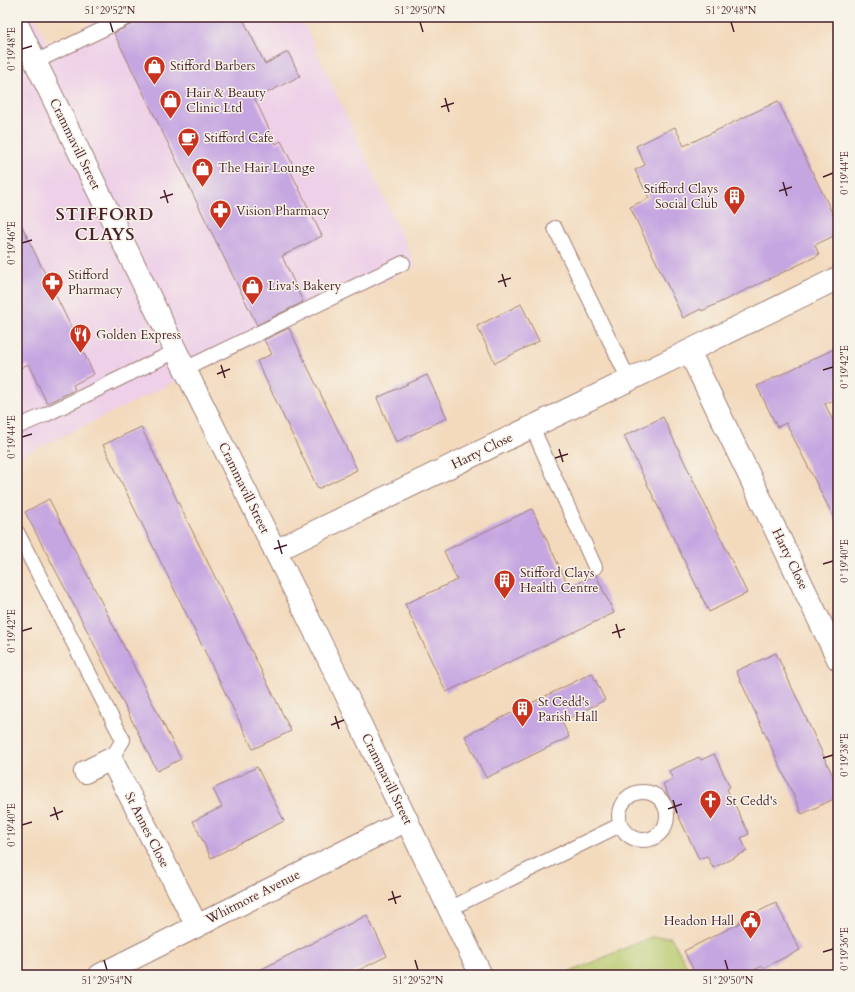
<svg xmlns="http://www.w3.org/2000/svg" width="855" height="992" font-family="Cardo,serif">
<rect width="100%" height="100%" fill="#f7f3e8"/>
<filter id="ink" filterUnits="userSpaceOnUse"><feTurbulence type="fractalNoise" baseFrequency=".025" numOctaves="2"/><feDisplacementMap in="SourceGraphic" scale="8" xChannelSelector="R" yChannelSelector="G"/><feConvolveMatrix kernelMatrix="1 2 1 2 8 2 1 2 1" color-interpolation-filters="sRGB"/></filter>
<filter id="wash" filterUnits="userSpaceOnUse"><feTurbulence type="fractalNoise" baseFrequency=".012" numOctaves="4" result="noise"/><feDisplacementMap in="SourceGraphic" scale="16" xChannelSelector="R" yChannelSelector="G"/><feGaussianBlur stdDeviation="0.9" result="paint"/><feColorMatrix in="noise" values="0 0 0 0 0 0 0 0 0 0 0 0 0 0 0 0 0 1.4 0 .05"/><feComposite in="paint" operator="in"/></filter>
<g filter="url(#wash)">
<rect width="100%" height="100%" fill="#f3dabd"/>
<path fill="#eed0e8" d="M 17,17 L 35,17 L 48,44 L 106,17 L 301,17 L 416,266 L 17,458 Z"/>
<path fill="#b7c86a" stroke="#80744a" d="M 651,937 L 671,937 L 692,975 L 563,975 Z"/>
<g id="blocks">
<path fill="#c6a6e1" d="M 136,17 L 242,17 L 265,64 L 288,52 L 300,76 L 255,99 L 276,144 L 281,141 L 294,167 L 290,170 L 322,236 L 282,256 L 303,302 L 257,325 L 114,33 L 132,24 L 135,21 Z
M 778,101 L 838,225 L 838,234 L 815,245 L 819,255 L 702,311 L 701,309 L 683,318 L 630,207 L 649,198 L 635,170 L 645,165 L 636,146 L 675,127 L 684,146 Z
M 17,216 L 94,374 L 73,385 L 75,390 L 47,403 L 28,364 L 17,370 Z
M 521,304 L 539,341 L 495,363 L 477,326 Z
M 289,328 L 357,470 L 318,489 L 257,361 L 272,354 L 264,340 Z
M 838,347 L 838,398 L 825,404 L 838,431 L 838,526 L 786,423 L 777,427 L 757,386 Z
M 427,375 L 447,418 L 396,442 L 377,398 Z
M 663,417 L 747,593 L 709,612 L 624,436 Z
M 141,427 L 291,731 L 253,749 L 103,445 Z
M 49,499 L 181,759 L 157,771 L 91,638 L 25,512 Z
M 532,509 L 569,587 L 596,575 L 614,613 L 446,692 L 405,604 L 457,580 L 444,551 Z
M 776,653 L 838,787 L 838,797 L 802,814 L 736,671 Z
M 592,673 L 605,700 L 562,722 L 569,737 L 486,778 L 465,736 Z
M 714,754 L 730,787 L 727,789 L 749,834 L 741,838 L 747,851 L 713,868 L 707,856 L 699,859 L 663,784 L 673,779 L 669,771 L 699,757 L 701,760 Z
M 257,767 L 284,821 L 211,858 L 193,821 L 222,807 L 213,789 Z
M 776,903 L 800,950 L 763,968 L 762,966 L 745,975 L 696,975 L 684,951 L 740,923 L 739,921 Z
M 367,915 L 387,956 L 349,975 L 250,975 Z"/>
</g>
</g>
<g filter="url(#ink)">
<use href="#blocks" fill-opacity="0" stroke="#9e7c74" stroke-width="1"/>
<g fill="none" stroke-linecap="round" stroke-linejoin="round">
<defs>
<path id="service" d="M 35,62 L 128,17
M 555,228 L 629,380
M 185,369 L 403,263
M 17,427 L 45,415 L 176,351
M 532,427 L 595,567
M 17,532 L 123,740 L 111,759
M619 816a24 24 0 1 1 48 0a24 24 0 1 1-48 0Z
M 449,909 L 620,825"/>
<path id="minor" d="M 689,351 L 838,659
M 275,551 L 689,351 L 838,278
M 85,772 L 111,759 L 197,926
M 100,975 L 407,820"/>
<path id="tertiary" d="M 17,24 L 176,351 L 341,684 L 481,975"/>
</defs>
<use href="#service" stroke="#9e7c74" stroke-width="16"/>
<use href="#minor" stroke="#9e7c74" stroke-width="24"/>
<use href="#tertiary" stroke="#9e7c74" stroke-width="24"/>
<use href="#service" stroke="#fff" stroke-width="14"/>
<use href="#minor" stroke="#fff" stroke-width="22"/>
<use href="#tertiary" stroke="#fff" stroke-width="22"/>
</g>
</g>
<path fill="none" stroke="#4a1f2b" stroke-width="1.5" d="M 110,22 L 113,32M 420,22 L 423,32M 731,22 L 734,32M 22,49 L 32,46M 445,98 L 449,112M 441,107 L 454,103M 823,177 L 833,173M 783,182 L 787,196M 164,190 L 168,203M 779,191 L 792,187M 160,198 L 173,194M 22,243 L 32,240M 502,274 L 506,287M 498,282 L 511,278M 221,365 L 225,378M 823,370 L 833,367M 217,374 L 230,369M 22,437 L 32,434M 559,449 L 563,462M 555,458 L 568,454M 278,540 L 282,554M 274,549 L 287,545M 823,564 L 833,561M 616,624 L 620,638M 22,631 L 32,628M 612,633 L 625,629M 335,716 L 339,729M 331,725 L 344,720M 823,758 L 833,755M 673,800 L 677,813M 54,807 L 58,820M 668,809 L 682,804M 50,816 L 63,811M 22,825 L 32,822M 392,891 L 396,904M 388,900 L 401,896M 823,952 L 833,949M 104,960 L 107,970M 415,960 L 418,970M 725,960 L 728,970"/>
<defs>
<symbol id="shop-pin" viewBox="-11 -11 22 30"><path d="M0 17L-7.5 6A9.5 9.5 0 1 1 7.5 6Z" fill="#c8321e" stroke="#f7f3e8"/><path d="M-5-2.5h2.3a2.7 3.5 0 0 1 5.4 0H5L5.5 6h-11ZM-1.5-2.5h3a1.5 2.3 0 0 0-3 0Z" fill="#fff"/></symbol>
<symbol id="cafe-pin" viewBox="-11 -11 22 30"><path d="M0 17L-7.5 6A9.5 9.5 0 1 1 7.5 6Z" fill="#c8321e" stroke="#f7f3e8"/><path d="M-5.5-4.5H6V0H3Q3 3.5 0 3.5H-2.5Q-5.5 3.5-5.5 0ZM3-3.2v2h1.7v-2ZM-6 4.5H4V6H-6Z" fill="#fff"/></symbol>
<symbol id="building-pin" viewBox="-11 -11 22 30"><path d="M0 17L-7.5 6A9.5 9.5 0 1 1 7.5 6Z" fill="#c8321e" stroke="#f7f3e8"/><path d="M-4-6H4V6H1V3H-1V6H-4ZM-2.5-4.3h1.7v1.8h-1.7ZM.8-4.3h1.7v1.8H.8ZM-2.5-1h1.7V.8h-1.7ZM.8-1h1.7V.8H.8Z" fill="#fff"/></symbol>
<symbol id="pharmacy-pin" viewBox="-11 -11 22 30"><path d="M0 17L-7.5 6A9.5 9.5 0 1 1 7.5 6Z" fill="#c8321e" stroke="#f7f3e8"/><path d="M-2-6h4v4h4v4h-4v4h-4v-4h-4v-4h4Z" fill="#fff"/></symbol>
<symbol id="restaurant-pin" viewBox="-11 -11 22 30"><path d="M0 17L-7.5 6A9.5 9.5 0 1 1 7.5 6Z" fill="#c8321e" stroke="#f7f3e8"/><path d="M-5-6h1v4h1v-4h1v4h1v-4h1v5L-1.5 .5V6h-2V.5L-5-1ZM5-6V6H3V1.5H1.5Q1.5-4 5-6Z" fill="#fff"/></symbol>
<symbol id="church-pin" viewBox="-11 -11 22 30"><path d="M0 17L-7.5 6A9.5 9.5 0 1 1 7.5 6Z" fill="#c8321e" stroke="#f7f3e8"/><path d="M-1.2-6h2.4v3.5h3.3v2.4h-3.3V6h-2.4V-.1h-3.3v-2.4h3.3Z" fill="#fff"/></symbol>
<symbol id="civic-pin" viewBox="-11 -11 22 30"><path d="M0 17L-7.5 6A9.5 9.5 0 1 1 7.5 6Z" fill="#c8321e" stroke="#f7f3e8"/><path d="M-.6-6.5H3V-4.5H.6V-3L4-1V1h2V6H-6V1h2V-1L-.6-3ZM-1.2 2.5V6h2.4V2.5Z" fill="#fff"/></symbol>
</defs>
<g fill-rule="evenodd">
<use href="#shop-pin" x="142" y="54" width="25" height="34"/>
<use href="#shop-pin" x="158" y="88" width="25" height="34"/>
<use href="#cafe-pin" x="176" y="126" width="25" height="34"/>
<use href="#shop-pin" x="190" y="156" width="25" height="34"/>
<use href="#building-pin" x="722" y="184" width="25" height="34"/>
<use href="#pharmacy-pin" x="208" y="198" width="25" height="34"/>
<use href="#pharmacy-pin" x="40" y="270" width="25" height="34"/>
<use href="#shop-pin" x="240" y="274" width="25" height="34"/>
<use href="#restaurant-pin" x="68" y="322" width="25" height="34"/>
<use href="#building-pin" x="492" y="568" width="25" height="34"/>
<use href="#building-pin" x="510" y="696" width="25" height="34"/>
<use href="#church-pin" x="698" y="788" width="25" height="34"/>
<use href="#civic-pin" x="738" y="908" width="25" height="34"/>
</g>
<g text-anchor="middle" dominant-baseline="central" stroke-width="3" stroke-linejoin="round" paint-order="stroke">
<g font-size="13" fill="#4a1f2b" stroke="#f7f3e8" text-anchor="start">
<text x="170" y="66">Stifford Barbers</text>
<text x="186" y="93">Hair &amp; Beauty<tspan x="186" dy="15">Clinic Ltd</tspan></text>
<text x="204" y="138">Stifford Cafe</text>
<text x="218" y="168">The Hair Lounge</text>
<text x="718" y="189" text-anchor="end">Stifford Clays<tspan x="718" dy="15">Social Club</tspan></text>
<text x="236" y="211">Vision Pharmacy</text>
<text x="68" y="275">Stifford<tspan x="68" dy="15">Pharmacy</tspan></text>
<text x="268" y="286">Liva's Bakery</text>
<text x="96" y="335">Golden Express</text>
<text x="520" y="573">Stifford Clays<tspan x="520" dy="15">Health Centre</tspan></text>
<text x="538" y="702">St Cedd's<tspan x="538" dy="15">Parish Hall</tspan></text>
<text x="726" y="801">St Cedd's</text>
<text x="734" y="921" text-anchor="end">Headon Hall</text>
</g>
<g font-size="13" fill="#4a1f2b" stroke="#f7f3e8">
<text transform="translate(75 144) rotate(64)">Crammavill Street</text>
<text transform="translate(482 451) rotate(-26)">Harty Close</text>
<text transform="translate(244 488) rotate(64)">Crammavill Street</text>
<text transform="translate(790 559) rotate(64)">Harty Close</text>
<text transform="translate(387 779) rotate(64)">Crammavill Street</text>
<text transform="translate(147 830) rotate(63)">St Annes Close</text>
<text transform="translate(253 897) rotate(-27)">Whitmore Avenue</text>
</g>
<g font-size="17" font-weight="bold" letter-spacing="1" fill="#4a1f2b" stroke="#f7f3e8">
<text x="105" y="214">STIFFORD<tspan x="105" dy="20">CLAYS</tspan></text>
</g>
</g>
<rect width="855" height="992" fill="none" stroke="#f7f3e8" stroke-width="44"/>
<rect x="22" y="22" width="811" height="948" fill="none" stroke="#4a1f2b" stroke-width="1.5"/>
<g font-size="10" text-anchor="middle" fill="#4a1f2b">
<text x="110" y="14">51°29'52"N</text>
<text x="420" y="14">51°29'50"N</text>
<text x="731" y="14">51°29'48"N</text>
<text transform="translate(11 49) rotate(-90)" y="4">0°19'48"E</text>
<text transform="translate(844 173) rotate(-90)" y="4">0°19'44"E</text>
<text transform="translate(11 243) rotate(-90)" y="4">0°19'46"E</text>
<text transform="translate(844 367) rotate(-90)" y="4">0°19'42"E</text>
<text transform="translate(11 437) rotate(-90)" y="4">0°19'44"E</text>
<text transform="translate(844 561) rotate(-90)" y="4">0°19'40"E</text>
<text transform="translate(11 631) rotate(-90)" y="4">0°19'42"E</text>
<text transform="translate(844 755) rotate(-90)" y="4">0°19'38"E</text>
<text transform="translate(11 825) rotate(-90)" y="4">0°19'40"E</text>
<text transform="translate(844 949) rotate(-90)" y="4">0°19'36"E</text>
<text x="107" y="984">51°29'54"N</text>
<text x="418" y="984">51°29'52"N</text>
<text x="728" y="984">51°29'50"N</text>
</g>
</svg>
